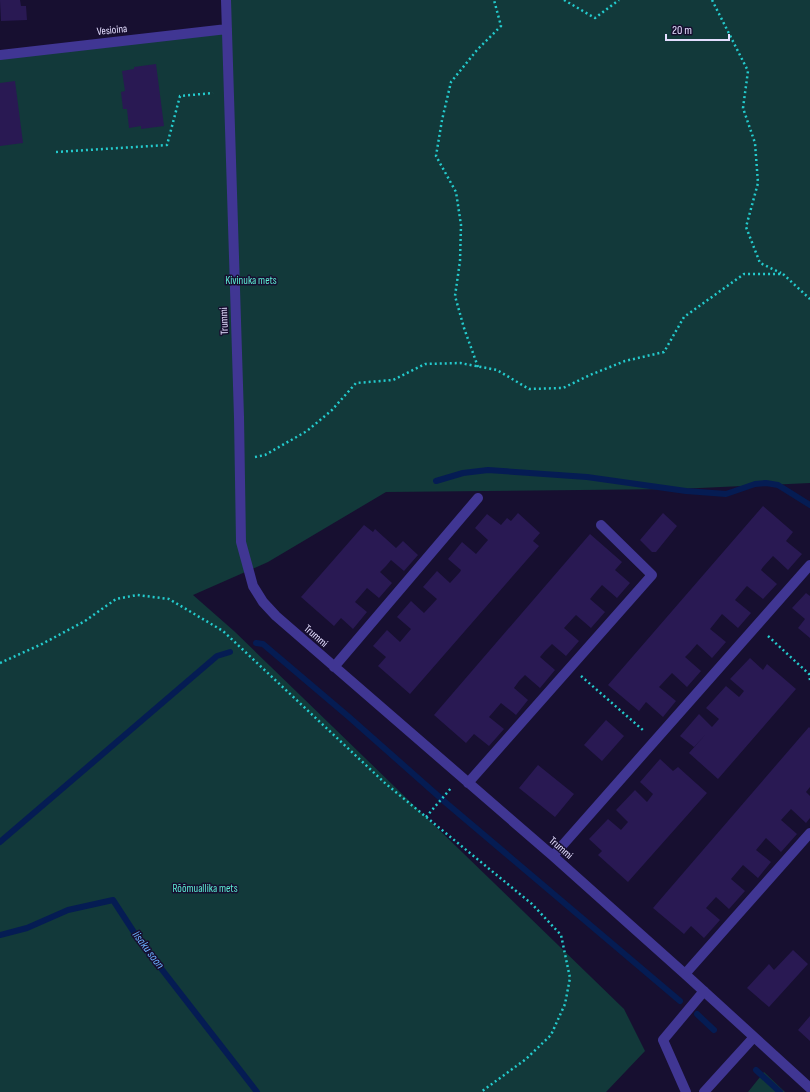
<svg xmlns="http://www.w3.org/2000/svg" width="810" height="1092" font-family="'Sofia Sans Condensed',sans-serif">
<rect width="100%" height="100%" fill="#170f30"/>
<path fill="#12393a" d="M 231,0 L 810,0 L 810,483 L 678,489 L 386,492 L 268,562 L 193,595 L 234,631 L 624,1009 L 645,1051 L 606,1092 L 0,1092 L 0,55 L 227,29 Z
M 764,1072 L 785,1092 L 748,1092 Z"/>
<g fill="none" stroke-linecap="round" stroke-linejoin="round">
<path stroke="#051c53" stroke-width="6" d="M 436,481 L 463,473 L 488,470 L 587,477 L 686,491 L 726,494 L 755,484 L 766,483 L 778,485 L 810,505
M 256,643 L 263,644 L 349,717 L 445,802 L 680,1001
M 0,842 L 217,656 L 230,652
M 0,935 L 27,928 L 68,910 L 113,900 L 139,940 L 257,1092
M 697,1014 L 714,1030
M 756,1070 L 780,1092"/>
</g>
<path fill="#291953" d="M 0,0 L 20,0 L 21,6 L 26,6 L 27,20 L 1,21 Z
M 156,64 L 164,126 L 141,129 L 141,126 L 129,128 L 127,109 L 123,109 L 121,92 L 125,91 L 122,71 L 134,69 L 134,67 Z
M 15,81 L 23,143 L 0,146 L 0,83 Z
M 763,506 L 793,532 L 786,541 L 802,554 L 788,570 L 773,556 L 763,567 L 761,570 L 777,584 L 763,599 L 747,586 L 746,587 L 735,600 L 751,613 L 738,628 L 722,614 L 710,629 L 726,642 L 712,658 L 697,644 L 690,652 L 685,657 L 701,671 L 687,687 L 672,673 L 659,687 L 676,701 L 663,717 L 646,702 L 639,711 L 608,685 Z
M 518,513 L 540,533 L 533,541 L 539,546 L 410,694 L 378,666 L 386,657 L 373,646 L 387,630 L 400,642 L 411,629 L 397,617 L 411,601 L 424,613 L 437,599 L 423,587 L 437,571 L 450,583 L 460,572 L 461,570 L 448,559 L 462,542 L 476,554 L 488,540 L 475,528 L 487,514 L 501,525 L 507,518 L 511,521 Z
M 663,513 L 677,526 L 656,552 L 652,552 L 640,540 Z
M 364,525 L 373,532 L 375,529 L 396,548 L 403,541 L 418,555 L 404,571 L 391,560 L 386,566 L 380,572 L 392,583 L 379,598 L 367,588 L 355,602 L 367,612 L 353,629 L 341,618 L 334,626 L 301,597 Z
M 590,534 L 622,562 L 615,570 L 630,583 L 617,598 L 602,585 L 595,593 L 590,599 L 605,612 L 591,628 L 576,615 L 574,617 L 564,628 L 579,641 L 566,656 L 552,644 L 545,651 L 540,657 L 555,670 L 540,688 L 525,675 L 519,681 L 514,688 L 528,700 L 516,715 L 501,703 L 489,717 L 504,729 L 489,746 L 474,734 L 466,743 L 434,715 Z
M 806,593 L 810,596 L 810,638 L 798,628 L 805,619 L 792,608 Z
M 750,658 L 763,670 L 767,664 L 796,689 L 718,779 L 689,753 L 706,734 L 694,747 L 680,736 L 699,714 L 712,727 L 719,719 L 706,708 L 726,686 L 739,697 L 740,696 L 744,691 L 730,679 Z
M 606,720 L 624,736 L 602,761 L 584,745 Z
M 809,727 L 810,728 L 810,787 L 806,792 L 810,796 L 810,818 L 806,823 L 791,809 L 781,820 L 797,834 L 781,852 L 766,838 L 756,850 L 771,862 L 758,878 L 743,865 L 731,879 L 745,891 L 729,909 L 716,897 L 706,908 L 720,920 L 704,938 L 691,926 L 684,934 L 653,908 Z
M 660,759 L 673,771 L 678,767 L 707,793 L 628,882 L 598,855 L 602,851 L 589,839 L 608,819 L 621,830 L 628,822 L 616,810 L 635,790 L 647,802 L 653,794 L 640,782 Z
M 538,765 L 574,794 L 555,817 L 519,788 Z
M 793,950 L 808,964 L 769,1007 L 747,988 L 769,964 L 774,970 Z
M 810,1016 L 810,1041 L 798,1030 Z"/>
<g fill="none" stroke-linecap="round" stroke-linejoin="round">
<path stroke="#24cbcd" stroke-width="2.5" stroke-dasharray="2 3" stroke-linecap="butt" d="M 564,0 L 595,18 L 619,0
M 712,0 L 748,71 L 743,108 L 755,143 L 758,183 L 746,227 L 760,263 L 781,273
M 56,152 L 167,145 L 180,96 L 213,93
M 478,367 L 464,328 L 455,296 L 460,261 L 461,225 L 456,192 L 436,156 L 442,120 L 451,82 L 477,50 L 501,26 L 494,0
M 255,457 L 265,455 L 307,431 L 332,410 L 356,383 L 393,380 L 425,364 L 460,363 L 497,370 L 529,389 L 563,388 L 590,375 L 625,361 L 664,352 L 684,317 L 744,274 L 783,274 L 810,299
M 768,636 L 809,674 L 810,680
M 0,663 L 42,644 L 85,621 L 116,599 L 137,595 L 169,599 L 223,631 L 386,784 L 532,904 L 561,935 L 570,978 L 565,1004 L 551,1035 L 526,1059 L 481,1092
M 581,676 L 644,731
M 426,817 L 452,787"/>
<path stroke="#403693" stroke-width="10" d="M 226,0 L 239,417 L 241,542 L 253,586 L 263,602 L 276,616 L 553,856 L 685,974 L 810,1088
M 0,55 L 227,29
M 334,667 L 478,498
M 468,783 L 652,575 L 601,525
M 553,856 L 810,565
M 685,974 L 810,833
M 686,1092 L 663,1040 L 704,991
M 704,1092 L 754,1037"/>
</g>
<g text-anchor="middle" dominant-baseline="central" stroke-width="3" stroke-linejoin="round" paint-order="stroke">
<g font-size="11" fill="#e4deff" stroke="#170f30">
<text transform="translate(112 30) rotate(-6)">Vesioina</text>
<text transform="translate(224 321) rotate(-92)">Trummi</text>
<text transform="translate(316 636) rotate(41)">Trummi</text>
<text transform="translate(561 848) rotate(41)">Trummi</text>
</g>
<g font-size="11" fill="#5cedd3" stroke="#170f30">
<text x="251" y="280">Kivinuka mets</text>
<text x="205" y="888">Rõõmuallika mets</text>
</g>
<g font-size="12" font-style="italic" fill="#6cb1ff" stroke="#170f30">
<text transform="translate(148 950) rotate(53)">Iisaku soon</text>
</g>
</g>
<path d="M666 34v6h63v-6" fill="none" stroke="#e4deff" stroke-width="2"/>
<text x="672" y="34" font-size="12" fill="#e4deff" stroke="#170f30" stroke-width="3" paint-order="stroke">20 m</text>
</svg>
